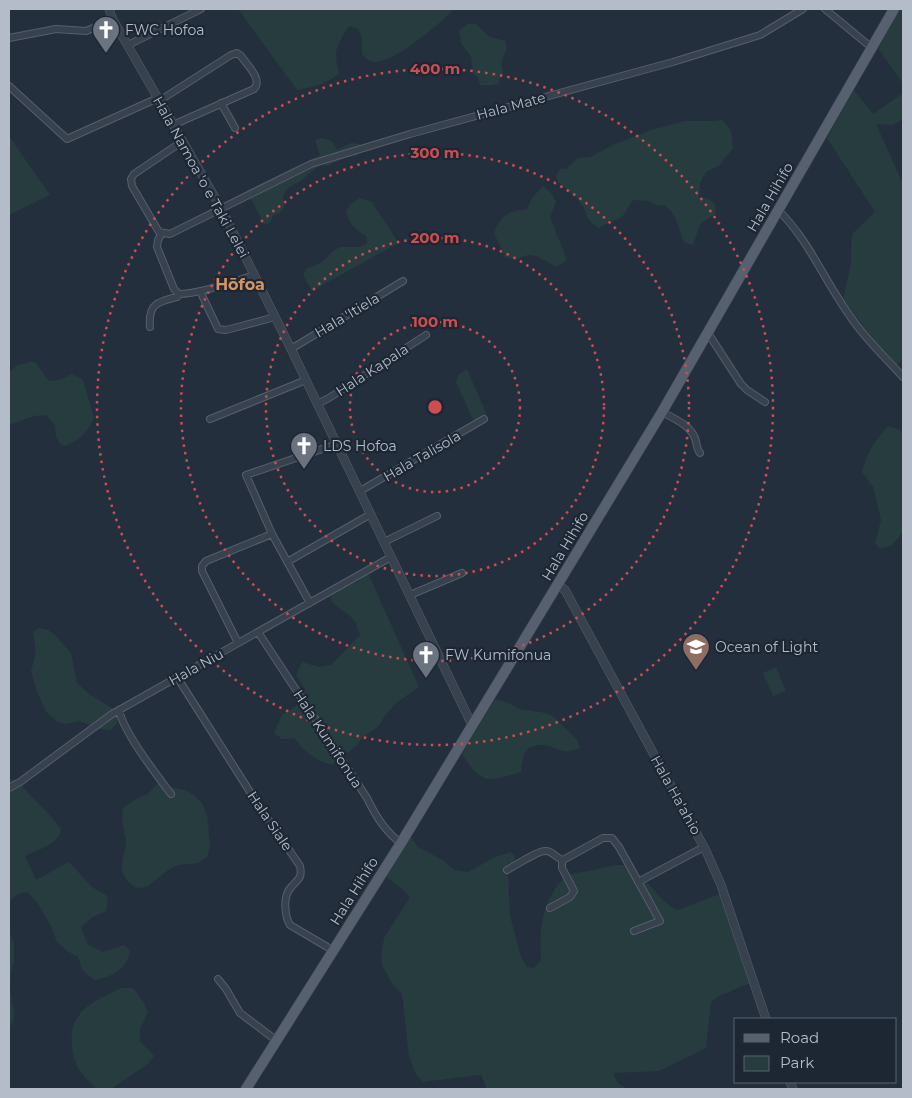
<svg xmlns="http://www.w3.org/2000/svg" width="912" height="1098" font-family="Montserrat,sans-serif">
<rect width="100%" height="100%" fill="#242f3e"/>
<path fill="#263c3f" d="M 238,9 L 454,9 C 440,24 394,63 374,62 C 368,61 366,58 362,54 L 362,37 L 358,29 L 349,26 C 336,46 333,50 339,74 C 325,84 314,87 297,90 Z
M 900,9 L 903,9 L 903,84 L 878,48 Z
M 468,24 L 476,24 L 490,37 L 505,41 L 507,49 L 501,63 L 503,73 L 498,84 L 487,86 L 480,85 L 478,78 L 473,73 L 471,57 L 461,43 L 459,30 Z
M 854,90 L 873,114 L 903,93 L 903,119 L 892,125 L 876,124 L 903,184 L 903,359 L 897,365 L 877,344 L 843,299 L 851,264 L 851,245 L 853,233 L 875,212 L 827,138 Z
M 722,120 L 731,130 L 733,148 L 720,165 L 706,172 L 700,183 L 699,197 L 709,199 L 715,204 L 716,213 L 700,224 L 693,245 L 685,243 C 677,228 679,216 664,205 L 658,206 L 648,201 L 633,200 L 622,217 L 598,228 L 588,219 L 584,208 L 577,198 L 558,182 L 556,176 L 560,169 L 566,169 L 578,158 L 590,157 L 613,145 L 651,130 L 685,121 L 713,121 Z
M 9,136 L 50,195 L 9,215 Z
M 322,138 L 332,141 L 337,150 L 351,143 L 360,144 L 362,149 L 357,156 L 345,158 L 327,166 L 321,164 L 299,182 L 289,187 L 283,195 L 284,207 L 280,213 L 273,215 L 271,222 L 264,225 L 247,190 L 320,155 L 315,140 Z
M 543,186 L 552,194 L 556,202 L 550,217 L 567,260 L 557,267 C 541,259 532,249 516,260 L 505,257 L 494,233 C 501,215 508,211 527,209 L 532,198 Z
M 359,198 L 372,202 C 380,216 391,228 398,243 L 312,291 L 303,275 L 306,269 L 321,263 L 334,250 L 341,247 L 359,247 L 367,243 L 366,236 C 355,229 349,224 346,211 L 350,205 Z
M 29,362 L 35,362 L 49,381 L 62,379 L 72,374 L 83,380 L 94,418 C 86,434 81,439 65,446 L 60,444 L 56,436 L 55,425 L 46,415 L 34,416 L 12,424 L 9,423 L 9,373 L 16,366 Z
M 467,369 L 486,413 L 474,422 L 456,382 L 458,375 Z
M 888,426 L 900,430 L 903,434 L 903,532 L 892,545 L 880,549 L 875,543 L 881,520 L 873,487 L 862,472 C 867,453 875,440 888,426 Z
M 368,573 L 419,687 L 396,703 L 384,717 L 379,726 L 362,738 L 357,745 L 332,765 C 313,759 306,753 294,738 L 282,739 L 274,733 L 282,715 L 295,707 L 301,699 L 305,689 L 296,675 L 302,662 L 319,667 L 331,665 L 360,635 C 358,629 356,622 351,617 C 344,609 334,608 330,598 C 335,586 345,588 354,583 C 360,581 363,577 368,573 Z
M 39,628 L 48,630 L 56,636 L 71,653 L 77,683 L 89,694 L 112,708 L 118,714 L 117,724 L 110,730 L 100,729 L 79,721 L 66,724 L 58,722 L 46,712 L 37,692 L 31,671 L 36,653 L 33,632 Z
M 776,667 L 786,691 L 773,696 L 763,673 Z
M 495,699 L 509,703 L 519,709 L 546,713 L 554,717 L 577,740 L 580,748 C 560,757 556,744 540,745 C 536,745 532,747 528,748 L 523,757 L 521,772 C 488,782 481,785 462,754 Z
M 16,779 C 30,797 48,810 61,829 C 60,844 37,850 25,856 L 36,880 L 69,862 L 92,887 L 106,895 L 108,900 L 106,911 L 91,918 L 81,927 L 88,945 L 103,952 L 124,945 L 130,950 C 128,969 112,977 94,980 L 82,970 L 78,957 L 67,951 L 57,942 L 51,926 L 37,902 L 27,892 C 19,893 13,896 9,903 L 9,780 Z
M 160,781 L 171,787 L 185,790 L 194,795 L 202,803 L 207,815 L 210,846 L 207,857 L 198,863 L 178,865 L 168,870 L 147,887 L 136,888 C 115,874 123,863 126,843 C 126,838 124,832 123,827 C 122,821 122,814 123,808 L 136,799 L 149,793 Z
M 411,837 L 418,847 L 443,860 L 454,870 L 468,872 L 493,858 L 510,852 L 515,856 L 515,865 L 508,876 L 510,916 L 521,957 L 527,967 L 534,968 L 541,960 C 538,933 543,896 565,878 C 572,872 586,872 595,870 C 603,868 617,863 625,866 C 647,875 659,903 678,910 L 720,894 L 750,983 L 719,996 L 711,1002 L 706,1048 L 659,1071 L 613,1073 L 618,1083 L 627,1089 L 487,1089 L 481,1075 L 422,1082 L 416,1074 L 409,1057 L 402,994 L 393,985 L 383,967 L 381,957 L 384,938 L 410,897 L 401,888 L 386,877 Z
M 9,931 L 14,943 L 14,961 L 11,973 L 10,990 L 14,1011 L 13,1022 L 9,1028 Z
M 122,988 L 133,988 L 144,1003 L 148,1012 L 140,1029 L 140,1041 L 154,1056 L 149,1063 L 111,1089 L 96,1089 C 89,1080 79,1073 75,1062 C 73,1056 72,1049 72,1043 C 68,1011 97,999 122,988 Z"/>
<g fill="none" stroke-linecap="round" stroke-linejoin="round">
<defs>
<path id="minor" d="M 825,9 L 872,48
M 9,38 L 56,29 L 86,31 L 113,20
M 128,45 L 201,9
M 9,86 L 67,139 L 158,98
M 159,101 L 231,55 L 237,53 L 241,56 C 247,65 263,79 254,89 L 173,125
M 221,103 L 235,128
M 183,141 L 134,174 L 131,179 L 132,186 L 159,232 L 170,234 L 311,164 L 410,134 L 673,62 L 760,35 L 803,9
M 778,210 C 809,240 825,282 850,316 C 865,339 885,357 903,377
M 162,233 L 158,240 L 157,247 L 174,289 L 179,294
M 200,291 L 218,329 L 226,330 L 275,317
M 179,294 C 199,294 234,282 254,275
M 150,327 C 148,304 157,302 177,297 L 179,294
M 708,333 L 741,384 L 747,390 L 765,402
M 291,349 L 403,281
M 317,404 L 329,398 L 426,335
M 662,412 C 673,418 690,425 695,438 C 697,443 696,448 700,453
M 210,419 L 306,380
M 360,491 L 484,419
M 272,534 L 246,475 L 337,444
M 384,542 L 437,516
M 287,562 L 371,514
M 410,595 L 462,573
M 258,632 L 367,798 C 375,815 385,832 401,843
M 238,643 L 202,571 L 202,566 L 206,561 L 272,534 L 310,603
M 177,677 L 259,806 L 300,866 C 303,881 296,879 289,890 C 283,899 285,917 290,925 L 334,951
M 119,710 C 124,733 156,774 171,794
M 9,788 L 20,782 L 112,714 L 391,557
M 507,870 C 515,866 538,850 546,851 C 553,851 557,859 563,860 L 603,838 L 612,838 L 619,847 L 660,921 L 634,931
M 638,882 L 704,847
M 550,908 L 570,897 L 574,891 L 562,868 L 562,860
M 218,979 L 226,989 L 240,1013 L 277,1041"/>
<path id="tertiary" d="M 109,9 L 113,20 L 221,208 L 291,349 L 472,725
M 558,585 L 565,590 L 706,851 L 721,885 L 766,1019
M 790,1082 L 793,1089"/>
<path id="primary" d="M 246,1089 L 401,843 L 662,412 L 894,9"/>
</defs>
<use href="#minor" stroke="#565f6c" stroke-width="8"/>
<use href="#tertiary" stroke="#565f6c" stroke-width="9"/>
<use href="#primary" stroke="#414a57" stroke-width="11"/>
<use href="#minor" stroke="#38414e" stroke-width="6"/>
<use href="#tertiary" stroke="#38414e" stroke-width="8"/>
<use href="#primary" stroke="#56606e" stroke-width="10"/>
</g>
<g fill="none" stroke="#ce4d50" stroke-width="2.5" stroke-dasharray="2.5 5">
<circle cx="435" cy="407" r="85"/>
<circle cx="435" cy="407" r="169"/>
<circle cx="435" cy="407" r="254"/>
<circle cx="435" cy="407" r="338"/>
</g>
<defs>
<symbol id="church-pin" viewBox="-11 -11 22 30"><path d="M0 17L-7.5 6A9.5 9.5 0 1 1 7.5 6Z" fill="#6b7280" stroke="#1d2633"/><path d="M-1.2-6h2.4v3.5h3.3v2.4h-3.3V6h-2.4V-.1h-3.3v-2.4h3.3Z" fill="#fff"/></symbol>
<symbol id="school-pin" viewBox="-11 -11 22 30"><path d="M0 17L-7.5 6A9.5 9.5 0 1 1 7.5 6Z" fill="#8d6e63" stroke="#1d2633"/><path d="M0-5L7-2L0 1L-7-2ZM-4 1L0 2.5L4 1V4Q0 6-4 4Z" fill="#fff"/></symbol>
</defs>
<g fill-rule="evenodd">
<use href="#church-pin" x="90" y="14" width="32" height="43"/>
<use href="#church-pin" x="288" y="430" width="32" height="43"/>
<use href="#school-pin" x="680" y="631" width="32" height="43"/>
<use href="#church-pin" x="410" y="639" width="32" height="43"/>
</g>
<g text-anchor="middle" dominant-baseline="central" stroke-width="4.5" stroke-linejoin="round" paint-order="stroke">
<g font-size="14" fill="#b4bcc9" stroke="#1d2633" text-anchor="start">
<text x="125" y="30">FWC Hofoa</text>
<text x="323" y="446">LDS Hofoa</text>
<text x="715" y="647">Ocean of Light</text>
<text x="445" y="655">FW Kumifonua</text>
</g>
<g font-size="14" fill="#b4bcc9" stroke="#1d2633">
<text transform="translate(511 106) rotate(-15)">Hala Mate</text>
<text transform="translate(201 177) rotate(61)">Hala Namoa 'o e Taki Lelei</text>
<text transform="translate(770 197) rotate(-60)">Hala Hihifo</text>
<text transform="translate(347 315) rotate(-31)">Hala 'Itiela</text>
<text transform="translate(372 370) rotate(-33)">Hala Kapala</text>
<text transform="translate(422 456) rotate(-30)">Hala Talisola</text>
<text transform="translate(565 546) rotate(-59)">Hala Hihifo</text>
<text transform="translate(196 667) rotate(-29)">Hala Niu</text>
<text transform="translate(328 739) rotate(57)">Hala Kumifonua</text>
<text transform="translate(676 795) rotate(61)">Hala Ha'ahio</text>
<text transform="translate(270 821) rotate(56)">Hala Siale</text>
<text transform="translate(354 891) rotate(-58)">Hala Hihifo</text>
</g>
<g font-size="16" font-weight="bold" fill="#d59563" stroke="#1d2633">
<text x="240" y="284">Hōfoa</text>
</g>
</g>
<circle cx="435" cy="407" r="8" fill="#ce4d50" stroke="#1d2633" stroke-width="2.5"/>
<g font-size="15" text-anchor="middle" font-weight="bold" fill="#ce4d50" stroke="#1d2633" stroke-width="4.5" stroke-linejoin="round" paint-order="stroke">
<text x="435" y="74">400 m</text>
<text x="435" y="158">300 m</text>
<text x="435" y="243">200 m</text>
<text x="435" y="327">100 m</text>
</g>
<rect width="912" height="1098" fill="none" stroke="#b4bcc9" stroke-width="20"/>
<rect x="734" y="1018" width="162" height="65" fill="#1d2633" stroke="#59626f"/>
<rect x="744" y="1034" width="25" height="8" fill="#56606e" stroke="#59626f"/>
<text x="780" y="1043" font-size="15" fill="#b4bcc9">Road</text>
<rect x="744" y="1056" width="25" height="15" fill="#263c3f" stroke="#59626f"/>
<text x="780" y="1068" font-size="15" fill="#b4bcc9">Park</text>
</svg>
